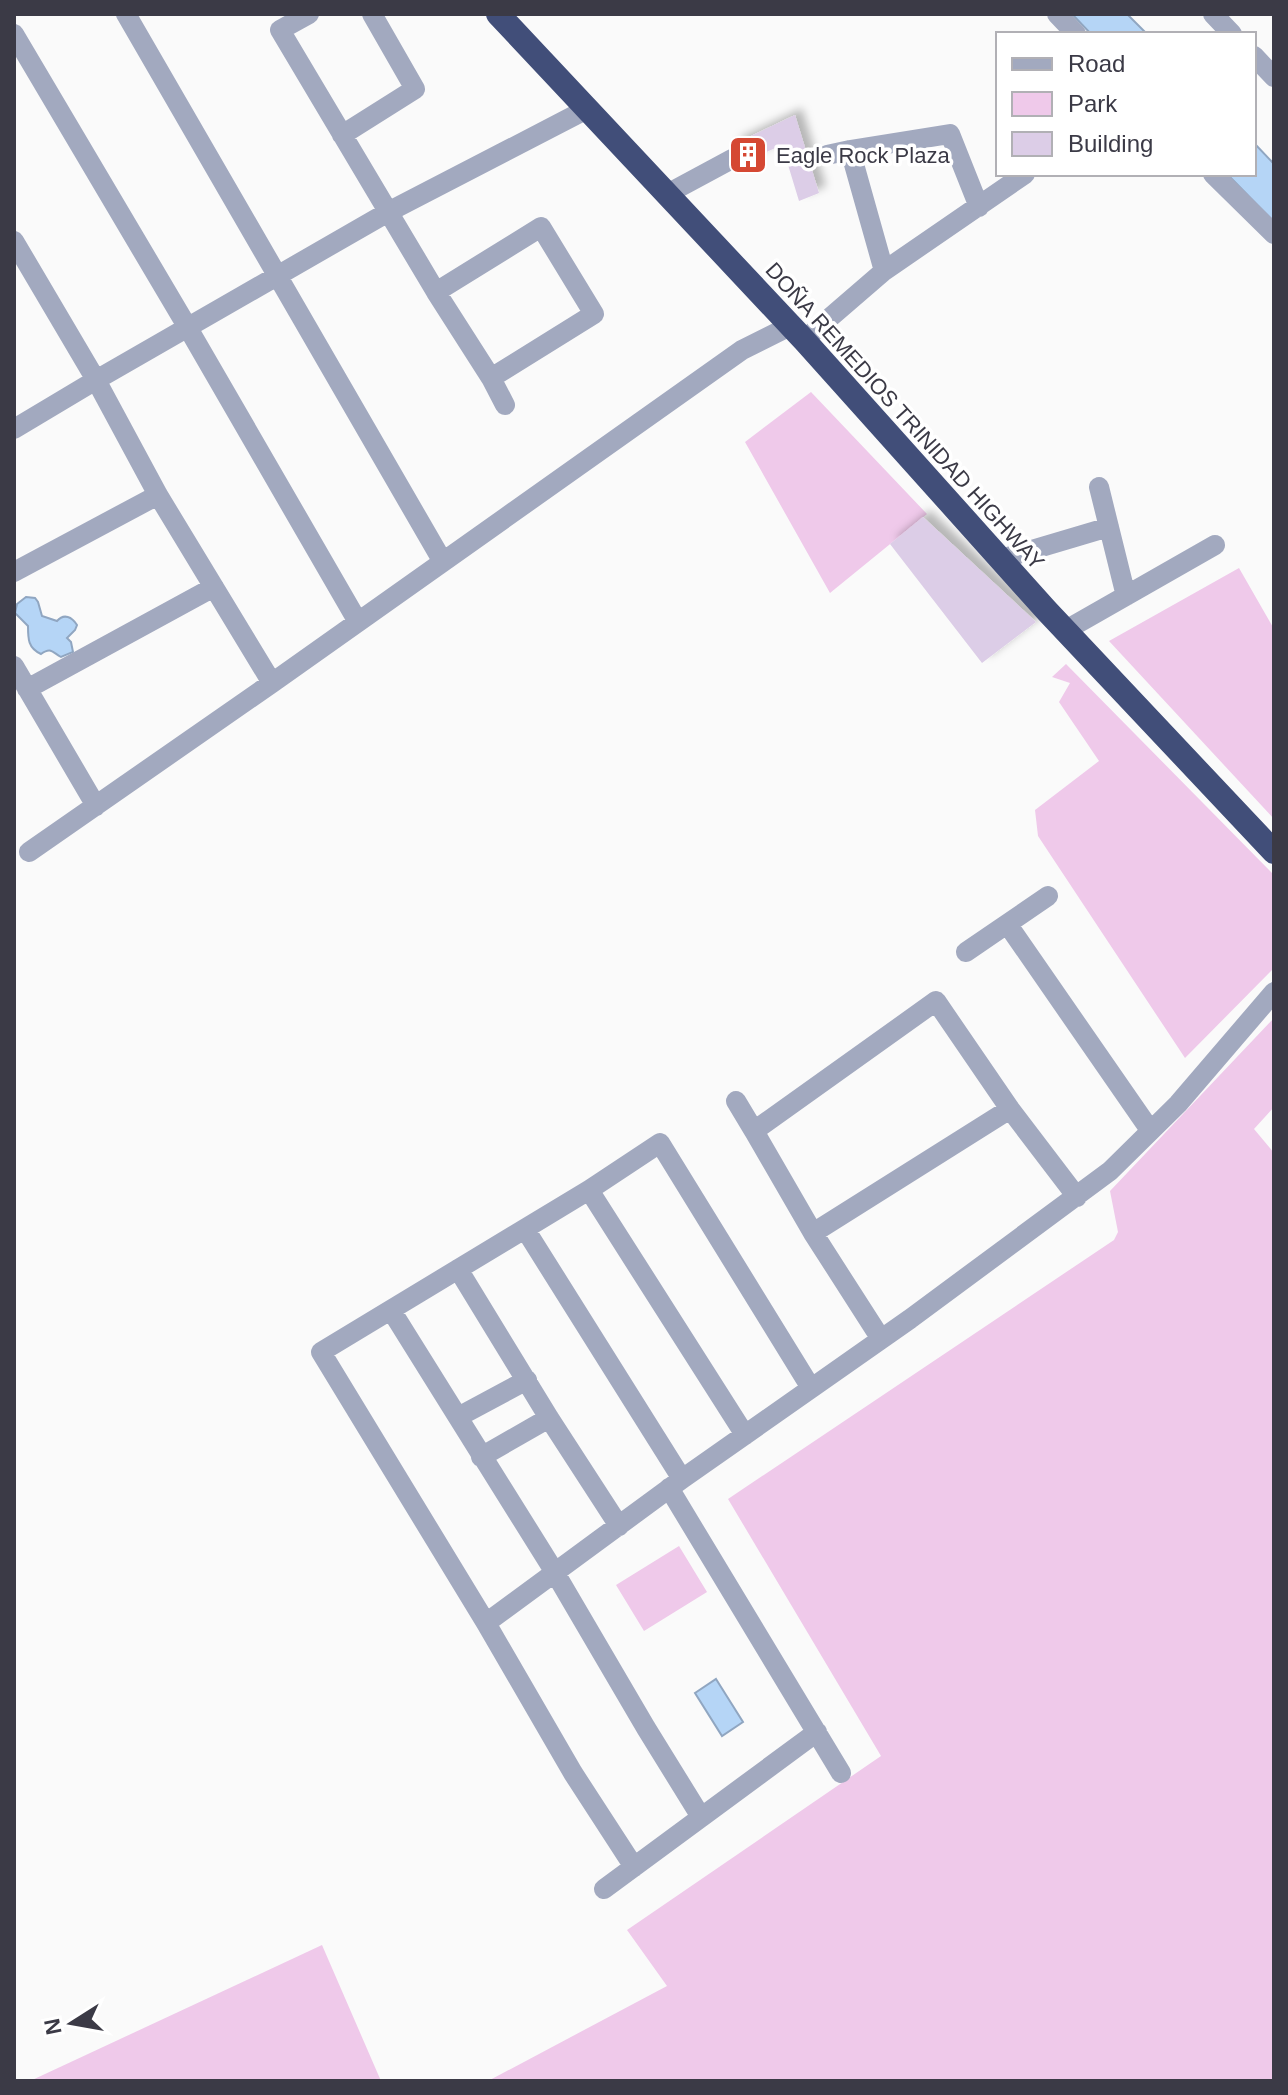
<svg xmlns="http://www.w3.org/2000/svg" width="1288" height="2095" font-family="Helvetica,sans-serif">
<defs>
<filter id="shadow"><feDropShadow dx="7" dy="-7" stdDeviation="4" flood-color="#0004"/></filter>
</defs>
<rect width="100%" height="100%" fill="#fafafa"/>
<path fill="#efc9ea" d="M 811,392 L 927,514 L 830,593 L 745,442 Z
M 1239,568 L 1274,629 L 1274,819 L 1109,641 Z
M 1066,664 L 1274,875 L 1274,968 L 1185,1058 L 1038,836 L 1035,810 L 1099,761 L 1059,702 L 1070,683 L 1052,677 Z
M 1274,1018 L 1274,1107 L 1254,1129 L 1274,1153 L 1274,2081 L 488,2081 L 667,1986 L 627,1930 L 881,1756 L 728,1499 L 1114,1240 L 1118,1232 L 1110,1191 Z
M 679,1546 L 707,1592 L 644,1631 L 616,1585 Z
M 322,1945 L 381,2081 L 30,2081 Z"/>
<path fill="#b5d5f6" stroke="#90a6c1" stroke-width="2" d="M 1072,14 L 1127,14 L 1147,34 L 1091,34 Z
M 1254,143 L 1274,164 L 1274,222 L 1227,174 L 1254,174 Z
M 26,597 L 35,598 L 38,602 L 42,616 L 57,621 C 64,613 72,617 77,625 L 75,630 L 67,638 L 71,642 L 73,652 L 61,657 C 52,652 51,647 41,654 C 28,648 28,639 28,626 L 15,613 L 17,604 Z
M 716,1679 L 743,1722 L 722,1736 L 695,1693 Z"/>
<path fill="#dccde7" filter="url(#shadow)" d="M 795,115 L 819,193 L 799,201 L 782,145 L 744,162 L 743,152 L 732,145 Z
M 923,517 L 1036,622 L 982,663 L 890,544 Z"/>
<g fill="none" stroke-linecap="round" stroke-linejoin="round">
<path stroke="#a2a9bf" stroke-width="20" d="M 126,14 L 443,562
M 309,14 L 280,30 L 436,292 L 491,378 L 505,405
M 1057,14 L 1076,34
M 1213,14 L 1232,34
M 14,34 L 188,328 L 358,622
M 1254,56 L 1274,77
M 342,135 L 415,89 L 372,14
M 827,155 L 850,150
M 1213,174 L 1274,234
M 667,194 L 732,159
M 14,241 L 96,380 L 158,495 L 272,683
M 884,271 L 850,150 L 950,134 L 979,207
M 436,292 L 541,227 L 594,314 L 491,378
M 804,340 L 884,271 L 1025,174
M 14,429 L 96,380 L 390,211 L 587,109
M 1099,487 L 1126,596
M 1001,559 L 1109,527
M 14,572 L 158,495
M 1066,630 L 1215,545
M 14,666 L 96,806
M 27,689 L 214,587
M 29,852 L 272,683 L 742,350 L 790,326
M 1008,925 L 1150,1130
M 966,952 L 1048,896
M 736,1101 L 754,1131
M 589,1190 L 745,1435
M 525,1229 L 682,1479
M 813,1233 L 1010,1109
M 458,1269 L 549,1418 L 619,1526
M 391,1310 L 554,1571 L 646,1728 L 701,1817
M 881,1339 L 813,1233 L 754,1131 L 936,1001 L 1010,1109 L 1077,1197
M 458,1417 L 527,1380
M 481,1457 L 549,1418
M 669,1488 L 841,1773
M 486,1623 L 682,1479 L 910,1319 L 1110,1171 L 1178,1104 L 1274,992
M 634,1867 L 573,1773 L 486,1623 L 321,1352 L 589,1190 L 660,1143 L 811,1388
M 604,1889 L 817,1732"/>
<path stroke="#414e79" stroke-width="24" d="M 498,14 L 804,340 L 1047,611 L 1274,852"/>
</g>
<defs>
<symbol id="building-square" viewBox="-11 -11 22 22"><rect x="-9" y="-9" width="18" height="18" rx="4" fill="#d54833" stroke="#fff"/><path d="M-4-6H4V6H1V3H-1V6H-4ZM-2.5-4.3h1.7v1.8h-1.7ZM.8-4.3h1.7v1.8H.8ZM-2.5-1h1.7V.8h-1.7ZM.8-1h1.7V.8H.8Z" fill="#fff"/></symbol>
</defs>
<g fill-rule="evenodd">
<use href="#building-square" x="726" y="133" width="44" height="44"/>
</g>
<g text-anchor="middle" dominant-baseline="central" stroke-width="7" stroke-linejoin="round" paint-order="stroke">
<g font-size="22" fill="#3b3a46" stroke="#fff" text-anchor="start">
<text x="776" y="155">Eagle Rock Plaza</text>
</g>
<g font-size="22" fill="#3b3a46" stroke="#fff">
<text transform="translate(905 416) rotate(48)">DOÑA REMEDIOS TRINIDAD HIGHWAY</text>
</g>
</g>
<rect width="1288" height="2095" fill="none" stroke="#3b3a46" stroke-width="32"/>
<rect x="996" y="32" width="260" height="144" fill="#ffffff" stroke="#b1b0b5" stroke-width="2"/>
<rect x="1012" y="58" width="40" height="12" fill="#a2a9bf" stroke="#b1b0b5" stroke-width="2"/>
<text x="1068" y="72" font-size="24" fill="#3b3a46">Road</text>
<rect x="1012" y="92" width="40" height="24" fill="#efc9ea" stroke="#b1b0b5" stroke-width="2"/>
<text x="1068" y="112" font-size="24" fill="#3b3a46">Park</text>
<rect x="1012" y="132" width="40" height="24" fill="#dccde7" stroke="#b1b0b5" stroke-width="2"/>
<text x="1068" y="152" font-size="24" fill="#3b3a46">Building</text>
<g transform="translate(72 2023) rotate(259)" stroke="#ffffff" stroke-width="6" paint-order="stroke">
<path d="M0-6L14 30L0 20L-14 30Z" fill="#3b3a46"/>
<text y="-12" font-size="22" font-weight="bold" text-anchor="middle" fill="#3b3a46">N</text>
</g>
</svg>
